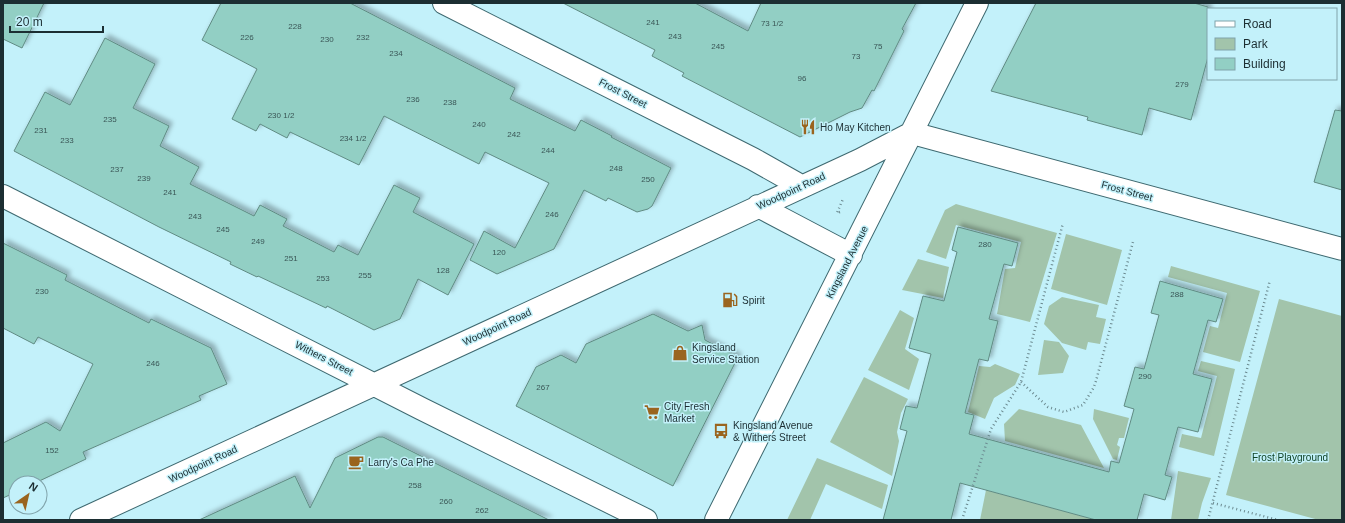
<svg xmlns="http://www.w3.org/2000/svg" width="1345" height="523" font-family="Helvetica,sans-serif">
<defs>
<filter id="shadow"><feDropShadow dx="3.5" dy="-3.5" stdDeviation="2" flood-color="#0004"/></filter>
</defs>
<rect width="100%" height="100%" fill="#c3f1fa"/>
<path fill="#a2c4ab" d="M 956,204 L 1057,233 L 1030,322 L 997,314 L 1005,269 L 1015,268 L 1021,242 L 956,225 L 946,259 L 926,252 L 945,210 Z
M 1066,234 L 1122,250 L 1107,305 L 1051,289 Z
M 918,259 L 949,267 L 943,298 L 902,290 Z
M 1171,266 L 1260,291 L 1240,362 L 1203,352 L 1210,326 L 1218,328 L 1227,293 L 1168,277 Z
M 1062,297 L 1099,305 L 1096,317 L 1106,319 L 1100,344 L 1088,342 L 1086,350 L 1062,343 L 1044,324 L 1049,306 Z
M 1279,299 L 1342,316 L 1342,520 L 1319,520 L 1226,495 Z
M 900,310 L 914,318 L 905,349 L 919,359 L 909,390 L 868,370 Z
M 1044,340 L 1059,342 L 1069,356 L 1063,373 L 1038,375 Z
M 1201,361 L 1235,369 L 1214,456 L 1179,447 L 1182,434 L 1201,438 L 1217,376 L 1198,371 Z
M 995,364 L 1020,374 L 1015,385 L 994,398 L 985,419 L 968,412 L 979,366 L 990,367 Z
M 864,377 L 908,399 L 901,413 L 897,432 L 899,441 L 892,476 L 830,442 Z
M 1019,409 L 1081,425 L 1104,468 L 1005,441 L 1004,424 Z
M 1094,409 L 1129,418 L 1124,438 L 1119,438 L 1117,445 L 1120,447 L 1117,460 L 1113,459 L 1093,419 Z
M 817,458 L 888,485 L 882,509 L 826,484 L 810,520 L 787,520 Z
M 1178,471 L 1211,478 L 1202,503 L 1198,520 L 1171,520 Z
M 986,490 L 1096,520 L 980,520 Z"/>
<path fill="#92cfc4" stroke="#608b83" filter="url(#shadow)" d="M 3,3 L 44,3 L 22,48 L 3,39 Z
M 221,3 L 350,3 L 515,88 L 510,99 L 575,131 L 581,120 L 612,136 L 611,137 L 671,168 L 652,206 L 648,209 L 637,212 L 608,198 L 606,201 L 584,190 L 554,249 L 497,274 L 470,260 L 484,231 L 515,248 L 549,183 L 485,152 L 479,164 L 384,116 L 359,165 L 290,132 L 287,138 L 260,124 L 256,131 L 232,119 L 257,69 L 202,40 Z
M 563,3 L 695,3 L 748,31 L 761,3 L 916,3 L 902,29 L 904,31 L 874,91 L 872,90 L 862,108 L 850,112 L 800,137 L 682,76 L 684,73 L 652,56 L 655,50 Z
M 1036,3 L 1194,3 L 1208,7 L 1208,57 L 1191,120 L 1149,108 L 1142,135 L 1087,120 L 1088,117 L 991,91 Z
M 105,38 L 155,64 L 133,108 L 169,126 L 160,146 L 199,167 L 190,184 L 254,216 L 260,205 L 287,219 L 283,226 L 334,252 L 338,245 L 358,255 L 394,185 L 420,198 L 413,212 L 474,244 L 448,295 L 418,279 L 400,319 L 374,330 L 327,306 L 326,308 L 258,276 L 257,277 L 230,264 L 231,262 L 159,227 L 14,151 L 45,92 L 70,105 Z
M 1335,110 L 1342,111 L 1342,190 L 1314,182 Z
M 958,227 L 1018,243 L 1012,266 L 1004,264 L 989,319 L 998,321 L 988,361 L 979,359 L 965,413 L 974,415 L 969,434 L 1109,472 L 1111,461 L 1119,463 L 1134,409 L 1124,406 L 1135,367 L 1144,369 L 1159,315 L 1151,313 L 1160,281 L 1223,299 L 1216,322 L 1208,320 L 1193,374 L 1212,379 L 1198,432 L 1178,427 L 1165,475 L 1172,477 L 1165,500 L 1144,494 L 1137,520 L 1096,520 L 960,483 L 951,520 L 883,520 L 907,431 L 900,429 L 906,406 L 917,408 L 931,354 L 909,348 L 923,296 L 944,301 L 957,252 L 952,250 Z
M 3,243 L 67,275 L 65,280 L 149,323 L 151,319 L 211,348 L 227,384 L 199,396 L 201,400 L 83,452 L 86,459 L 35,483 L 16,483 L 16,492 L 3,498 L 3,443 L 46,422 L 60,431 L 93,364 L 38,337 L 34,344 L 3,328 Z
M 653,314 L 688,331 L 702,325 L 705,340 L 738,357 L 673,486 L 516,406 L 536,367 L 561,355 L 576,363 L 586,344 Z
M 378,437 L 383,437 L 549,520 L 199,520 L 295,476 L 310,508 L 335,458 Z"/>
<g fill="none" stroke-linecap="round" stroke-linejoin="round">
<defs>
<path id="minor" d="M 444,3 L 753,159 L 801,186
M 912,133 L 1342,249
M 3,196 L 422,409 L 646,520
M 758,206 L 851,255
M 81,520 L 860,160 L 912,133
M 716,520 L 977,3"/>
</defs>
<use href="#minor" stroke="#3e6970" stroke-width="24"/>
<path stroke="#6c8b91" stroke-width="2.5" stroke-dasharray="1 3" stroke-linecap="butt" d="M 840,212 L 837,213 L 843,199
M 1021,382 L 1048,407 L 1064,412 L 1083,405 L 1094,387 L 1096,381 L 1133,242
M 1213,503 L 1278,520
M 962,520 L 991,429 L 1021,382 L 1063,223
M 1208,520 L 1270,280"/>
<use href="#minor" stroke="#fff" stroke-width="22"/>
</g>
<defs>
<symbol id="restaurant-bare" viewBox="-9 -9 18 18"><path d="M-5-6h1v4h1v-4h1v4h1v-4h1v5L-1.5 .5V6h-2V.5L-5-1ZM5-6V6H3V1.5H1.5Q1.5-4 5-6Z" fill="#9a641e" stroke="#c3f1fa" stroke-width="2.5" paint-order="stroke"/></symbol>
<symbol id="fuel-bare" viewBox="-9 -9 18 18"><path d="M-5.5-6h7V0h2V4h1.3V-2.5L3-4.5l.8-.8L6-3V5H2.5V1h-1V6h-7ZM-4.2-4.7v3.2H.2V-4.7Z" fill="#9a641e" stroke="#c3f1fa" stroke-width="2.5" paint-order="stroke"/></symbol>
<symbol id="shop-bare" viewBox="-9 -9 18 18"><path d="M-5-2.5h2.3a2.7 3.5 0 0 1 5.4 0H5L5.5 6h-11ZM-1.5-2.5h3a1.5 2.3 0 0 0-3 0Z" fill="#9a641e" stroke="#c3f1fa" stroke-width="2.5" paint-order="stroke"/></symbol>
<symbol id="supermarket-bare" viewBox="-9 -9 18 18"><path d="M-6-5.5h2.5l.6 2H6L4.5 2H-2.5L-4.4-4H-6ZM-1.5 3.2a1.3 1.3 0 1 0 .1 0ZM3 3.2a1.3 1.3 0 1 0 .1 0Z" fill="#9a641e" stroke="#c3f1fa" stroke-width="2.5" paint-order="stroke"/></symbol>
<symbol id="bus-bare" viewBox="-9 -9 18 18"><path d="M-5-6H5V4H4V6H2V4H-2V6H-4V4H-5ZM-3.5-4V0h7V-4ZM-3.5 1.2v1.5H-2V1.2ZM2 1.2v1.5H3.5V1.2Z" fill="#9a641e" stroke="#c3f1fa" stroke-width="2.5" paint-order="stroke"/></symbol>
<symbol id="cafe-bare" viewBox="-9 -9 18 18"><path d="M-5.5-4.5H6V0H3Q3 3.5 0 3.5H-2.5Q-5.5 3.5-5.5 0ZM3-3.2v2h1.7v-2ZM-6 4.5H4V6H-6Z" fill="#9a641e" stroke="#c3f1fa" stroke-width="2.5" paint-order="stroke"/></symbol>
</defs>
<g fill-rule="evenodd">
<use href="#restaurant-bare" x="797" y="116" width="22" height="22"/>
<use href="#fuel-bare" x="719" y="289" width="22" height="22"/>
<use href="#shop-bare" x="669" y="342" width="22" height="22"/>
<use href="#supermarket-bare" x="641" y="401" width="22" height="22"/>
<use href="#bus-bare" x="710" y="420" width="22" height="22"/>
<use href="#cafe-bare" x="345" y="451" width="22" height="22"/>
</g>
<g text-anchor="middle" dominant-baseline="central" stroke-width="3" stroke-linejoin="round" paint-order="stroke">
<g font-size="8" fill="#3a5656">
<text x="653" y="22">241</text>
<text x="772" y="23">73 1/2</text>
<text x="295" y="26">228</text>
<text x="675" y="36">243</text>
<text x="247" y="37">226</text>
<text x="363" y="37">232</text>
<text x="327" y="39">230</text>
<text x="718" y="46">245</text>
<text x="878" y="46">75</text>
<text x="396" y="53">234</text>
<text x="856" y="56">73</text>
<text x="802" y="78">96</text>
<text x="1182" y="84">279</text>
<text x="413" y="99">236</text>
<text x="450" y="102">238</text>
<text x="281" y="115">230 1/2</text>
<text x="110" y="119">235</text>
<text x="479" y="124">240</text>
<text x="41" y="130">231</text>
<text x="514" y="134">242</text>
<text x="353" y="138">234 1/2</text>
<text x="67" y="140">233</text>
<text x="548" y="150">244</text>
<text x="616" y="168">248</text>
<text x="117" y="169">237</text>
<text x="144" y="178">239</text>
<text x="648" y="179">250</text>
<text x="170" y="192">241</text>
<text x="552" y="214">246</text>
<text x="195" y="216">243</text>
<text x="223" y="229">245</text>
<text x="258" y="241">249</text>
<text x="985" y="244">280</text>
<text x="499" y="252">120</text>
<text x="291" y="258">251</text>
<text x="443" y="270">128</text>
<text x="365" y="275">255</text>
<text x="323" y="278">253</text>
<text x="42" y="291">230</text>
<text x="1177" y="294">288</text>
<text x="153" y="363">246</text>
<text x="1145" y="376">290</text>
<text x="543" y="387">267</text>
<text x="52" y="450">152</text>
<text x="415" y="485">258</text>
<text x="446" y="501">260</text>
<text x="482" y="510">262</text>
</g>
<g font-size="10" fill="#1c2e32" stroke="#c3f1fa">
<text transform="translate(623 93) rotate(27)">Frost Street</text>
<text transform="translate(791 191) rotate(-25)">Woodpoint Road</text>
<text transform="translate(1127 191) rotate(15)">Frost Street</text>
<text transform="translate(847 262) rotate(-63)">Kingsland Avenue</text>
<text transform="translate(497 327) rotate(-25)">Woodpoint Road</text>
<text transform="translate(324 358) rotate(27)">Withers Street</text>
<text transform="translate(203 464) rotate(-25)">Woodpoint Road</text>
</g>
<g font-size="10" fill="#1c2e32" stroke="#c3f1fa" text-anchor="start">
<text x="820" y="127">Ho May Kitchen</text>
<text x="742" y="300">Spirit</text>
<text x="692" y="347">Kingsland<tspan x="692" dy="12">Service Station</tspan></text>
<text x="664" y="406">City Fresh<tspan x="664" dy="12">Market</tspan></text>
<text x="733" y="425">Kingsland Avenue<tspan x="733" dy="12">&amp; Withers Street</tspan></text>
<text x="368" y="462">Larry's Ca Phe</text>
</g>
<g font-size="10" fill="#0f4325" stroke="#c3f1fa">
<text x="1290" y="457">Frost Playground</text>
</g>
</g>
<rect width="1345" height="523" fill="none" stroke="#1c2e32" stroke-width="8"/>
<rect x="1207" y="8" width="130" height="72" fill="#c3f1fa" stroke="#80a3aa"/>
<rect x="1215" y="21" width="20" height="6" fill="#ffffff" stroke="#80a3aa"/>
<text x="1243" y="28" font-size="12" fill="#1c2e32">Road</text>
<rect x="1215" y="38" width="20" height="12" fill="#a2c4ab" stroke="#80a3aa"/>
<text x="1243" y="48" font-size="12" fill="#1c2e32">Park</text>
<rect x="1215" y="58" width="20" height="12" fill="#92cfc4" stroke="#80a3aa"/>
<text x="1243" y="68" font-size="12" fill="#1c2e32">Building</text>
<g transform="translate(28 495) rotate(34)"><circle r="19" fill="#c3f1fa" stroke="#80a3aa"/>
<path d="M0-3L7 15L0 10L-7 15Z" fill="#9a641e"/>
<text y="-6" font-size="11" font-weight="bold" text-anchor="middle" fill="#1c2e32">N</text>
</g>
<path d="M10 26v6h93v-6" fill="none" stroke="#1c2e32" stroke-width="2"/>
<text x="16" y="26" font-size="12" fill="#1c2e32" stroke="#c3f1fa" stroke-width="3" paint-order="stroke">20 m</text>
</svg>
